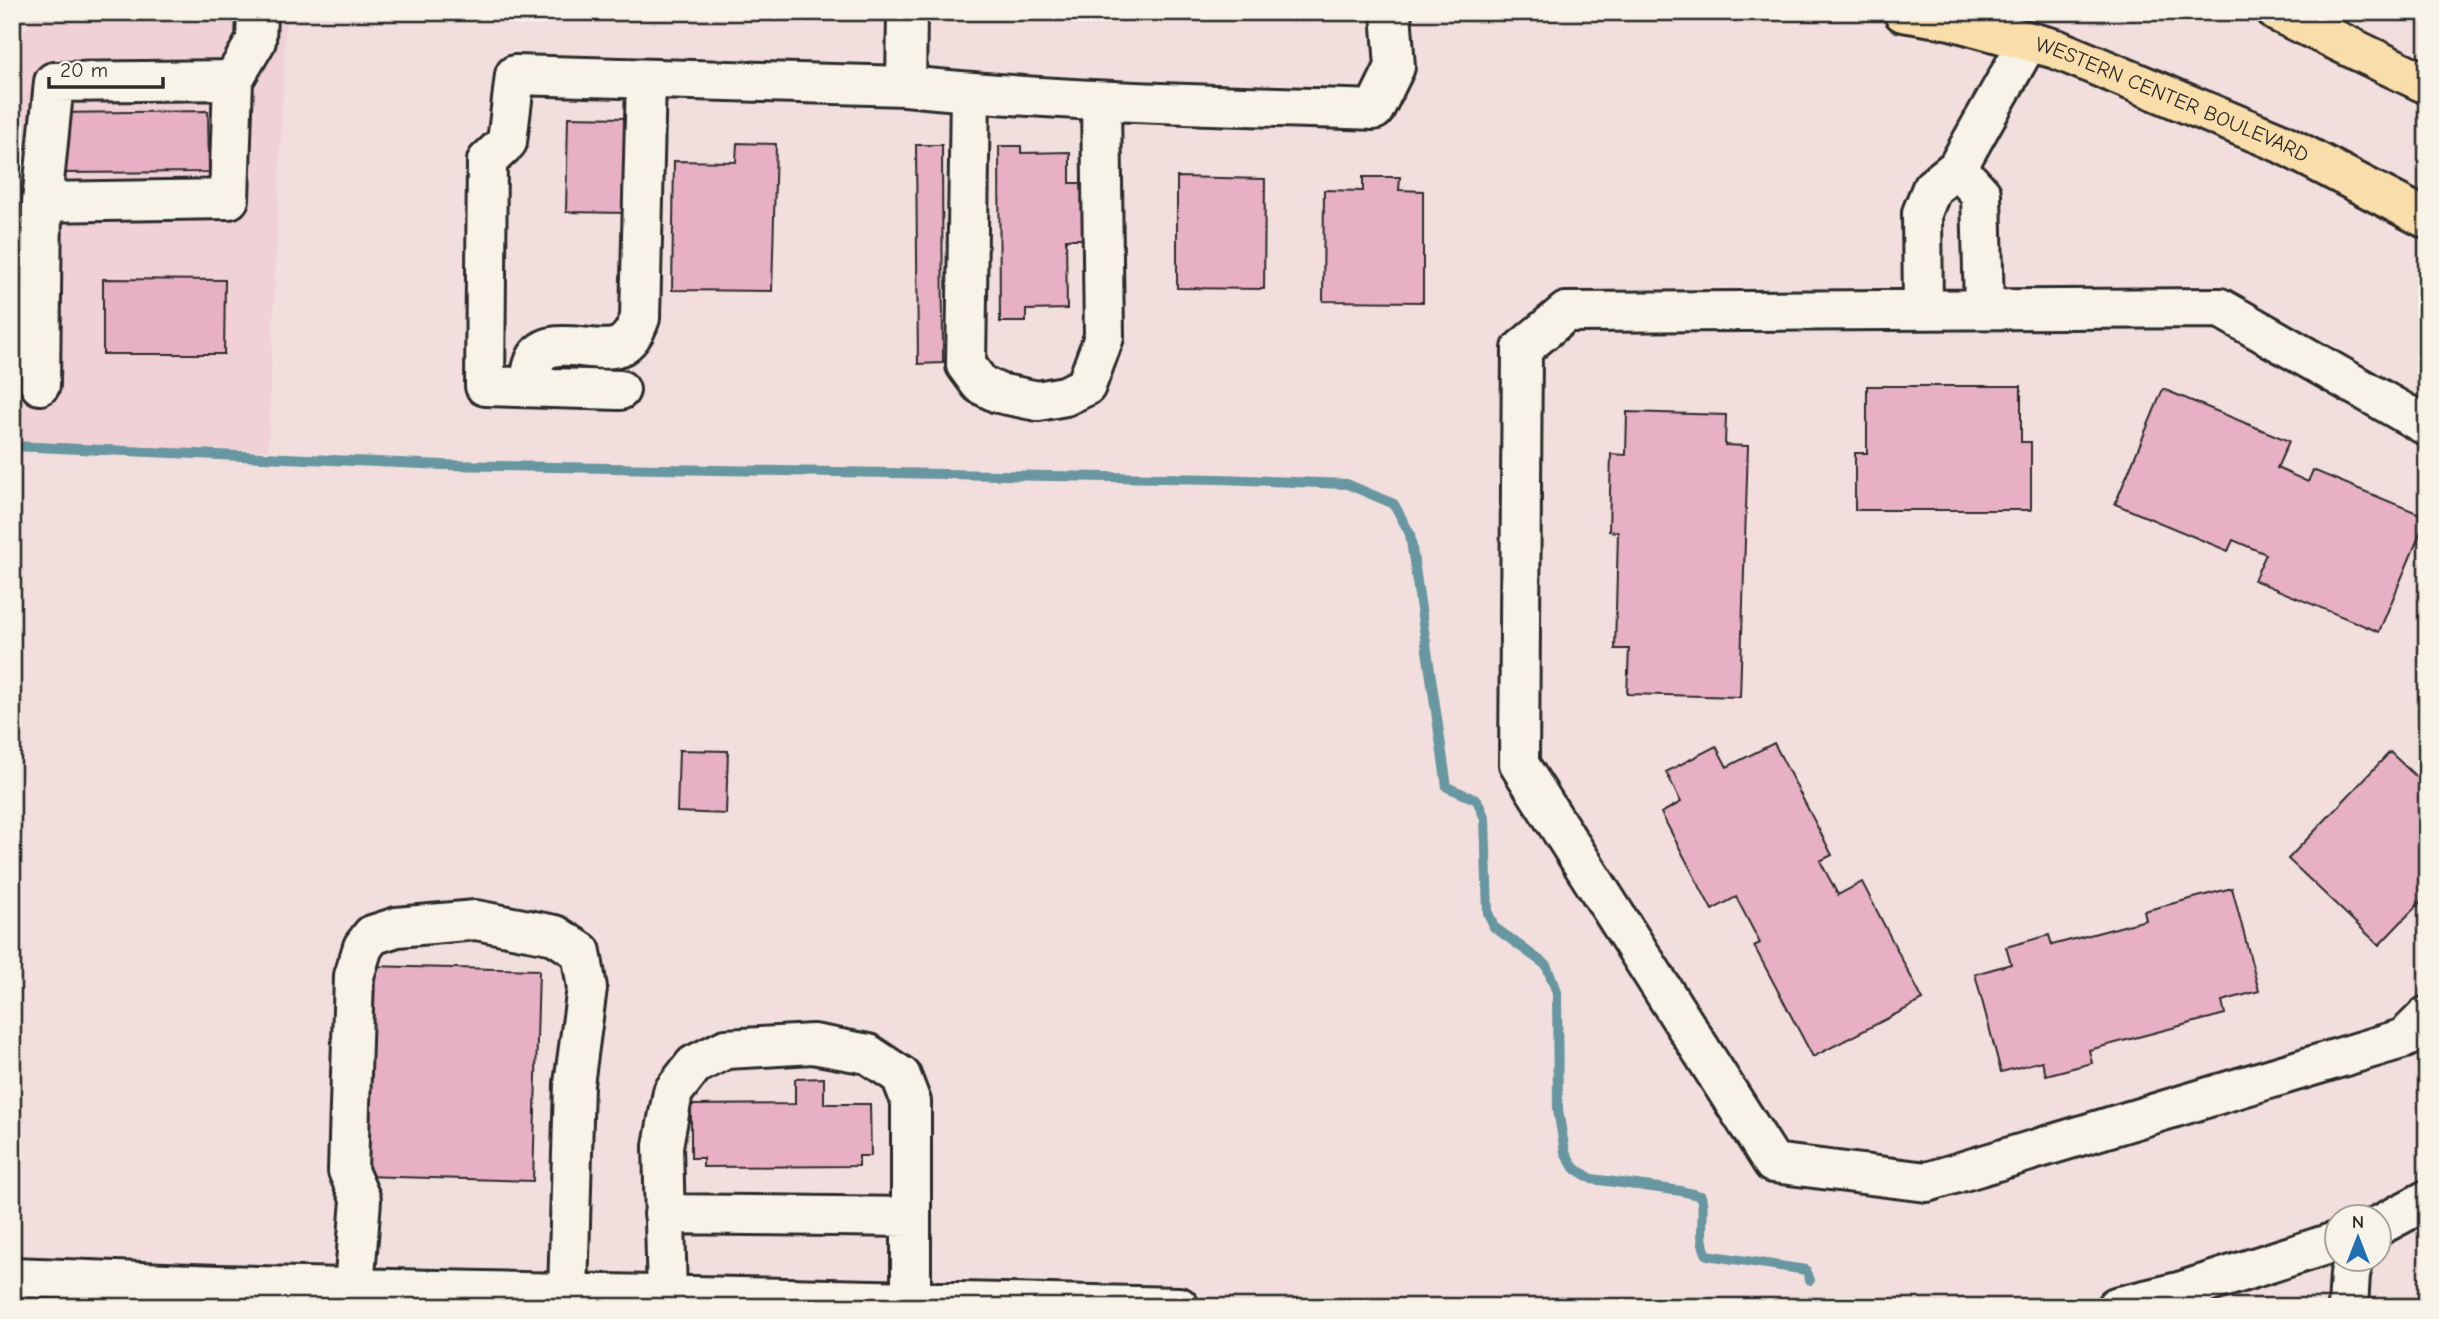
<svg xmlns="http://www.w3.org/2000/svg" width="2439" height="1319" font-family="'Comic Neue',sans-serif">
<rect width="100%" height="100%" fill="#f2dfdd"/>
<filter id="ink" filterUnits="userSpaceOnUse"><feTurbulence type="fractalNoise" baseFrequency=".0143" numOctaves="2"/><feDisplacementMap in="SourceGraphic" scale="14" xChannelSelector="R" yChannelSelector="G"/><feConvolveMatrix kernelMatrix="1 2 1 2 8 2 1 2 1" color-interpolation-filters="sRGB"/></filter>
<g filter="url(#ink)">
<path fill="#efd1d6" d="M 45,12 L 286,12 L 268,450 L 12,448 L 12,49 L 35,18 Z"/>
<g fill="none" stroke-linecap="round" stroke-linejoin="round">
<path stroke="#6896a1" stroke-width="10" d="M 12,446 L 444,465 L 1220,479 L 1347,484 L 1394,504 L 1410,534 L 1447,787 L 1477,800 L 1485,819 L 1488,913 L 1494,927 L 1546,965 L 1557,992 L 1558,1110 L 1565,1152 L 1574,1168 L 1592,1179 L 1681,1191 L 1701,1196 C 1706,1217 1697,1236 1707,1255 L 1806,1270 L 1810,1280"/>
</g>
<path fill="#e8b0c4" stroke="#2b2b2b" stroke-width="2" d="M 208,111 L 209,172 L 58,173 L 57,113 Z
M 568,117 L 627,118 L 626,213 L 566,212 Z
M 737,143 L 776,144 L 772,291 L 672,290 L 674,161 L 736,162 Z
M 916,145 L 942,145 L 943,363 L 918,364 Z
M 999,146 L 1021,146 L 1021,153 L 1070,152 L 1070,183 L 1082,183 L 1082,239 L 1066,239 L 1067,309 L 1026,310 L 1026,322 L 1000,322 Z
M 1177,177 L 1265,179 L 1264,289 L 1177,288 Z
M 1363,177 L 1400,177 L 1399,190 L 1423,191 L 1423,302 L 1323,301 L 1324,190 L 1363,191 Z
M 103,279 L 225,280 L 224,354 L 103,354 Z
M 1867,386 L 2021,386 L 2021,442 L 2031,442 L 2031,510 L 1855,510 L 1855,453 L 1867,453 Z
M 2163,389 L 2289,441 L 2277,468 L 2308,482 L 2313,470 L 2427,517 L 2379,632 L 2254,580 L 2266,554 L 2233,540 L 2228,551 L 2115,504 Z
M 1627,412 L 1726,415 L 1725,445 L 1748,446 L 1740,697 L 1627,694 L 1629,649 L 1615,649 L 1618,532 L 1609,531 L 1611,454 L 1626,455 Z
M 1774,743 L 1832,855 L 1820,861 L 1838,895 L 1862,882 L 1923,1000 L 1813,1057 L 1754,946 L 1760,943 L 1736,897 L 1712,910 L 1661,813 L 1681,802 L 1666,772 L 1716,746 L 1727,767 Z
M 679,750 L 728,751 L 726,814 L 677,812 Z
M 2390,752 L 2427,787 L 2427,895 L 2379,945 L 2288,859 Z
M 2232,888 L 2259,991 L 2222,1001 L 2225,1014 L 2089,1050 L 2092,1063 L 2046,1075 L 2042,1061 L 2001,1072 L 1975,974 L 2011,964 L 2006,947 L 2049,935 L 2052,945 L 2146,920 L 2144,911 Z
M 368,966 L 539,970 L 533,1181 L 363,1176 Z
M 824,1078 L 824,1104 L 870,1104 L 871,1156 L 859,1156 L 859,1166 L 703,1167 L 703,1158 L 691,1158 L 691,1105 L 795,1104 L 795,1079 Z"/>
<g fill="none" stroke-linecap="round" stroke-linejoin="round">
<defs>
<path id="minor" d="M 907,12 L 906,86 C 1061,102 1218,105 1374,110 L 1395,67 L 1391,12
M 970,93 L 966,365 L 980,384 L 998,393 L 1038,401 L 1065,396 L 1086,386 L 1104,337 L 1101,101
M 1957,168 L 1981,194 L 1984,308
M 42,202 L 229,199 L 233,80
M 1923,309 L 1922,213 L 1932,188 L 1957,168 L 2028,42
M 40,385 L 42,202 L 54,82 L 233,80 L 256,41 L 257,12
M 530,387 C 531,380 531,372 533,366 C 544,327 597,359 622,345 C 632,338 636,329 640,318 L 646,79
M 620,390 L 485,386 L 487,161 L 507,142 L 515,75 L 906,86
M 2427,426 L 2220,308 L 1566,312 L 1522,349 L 1519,764 L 1773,1163 L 1927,1182 L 2405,1038 L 2427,1016
M 664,1214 L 911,1217
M 2380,1225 L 2427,1200
M 12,1277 L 218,1285 L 1179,1307
M 354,1288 L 361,1200 L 348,1171 L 354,976 L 363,947 L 372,935 L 397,927 L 476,920 L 555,935 L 581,952 L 587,988 L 574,1084 L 568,1293
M 667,1295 L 663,1146 L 673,1092 L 694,1065 L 726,1049 L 813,1044 L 868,1054 L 901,1076 L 911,1102 L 911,1301
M 2116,1307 L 2179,1292 L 2338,1241
M 2348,1307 L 2350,1274 L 2354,1260"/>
<g id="major">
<path id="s1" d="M 1903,12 L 1951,20 L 2056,49 L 2281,143 L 2427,219"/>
<path d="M 2277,12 L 2427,84"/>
</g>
</defs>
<use href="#minor" stroke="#2b2b2b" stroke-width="44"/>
<use href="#major" stroke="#2b2b2b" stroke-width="44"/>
<use href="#minor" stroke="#f7f3e8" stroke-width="38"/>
<use href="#major" stroke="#f9deab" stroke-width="38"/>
</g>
</g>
<g text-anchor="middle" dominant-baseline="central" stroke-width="7" stroke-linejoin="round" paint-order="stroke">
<g font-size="21" fill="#2b2b2b" stroke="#f7f3e8">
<text stroke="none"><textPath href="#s1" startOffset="284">WESTERN CENTER BOULEVARD</textPath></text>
</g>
</g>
<rect width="2439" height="1319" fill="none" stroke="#f7f3e8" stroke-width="42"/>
<rect x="21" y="21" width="2397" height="1277" fill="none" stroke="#2b2b2b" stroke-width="2.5" filter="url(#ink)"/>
<g transform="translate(2358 1238)"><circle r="33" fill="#f7f3e8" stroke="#a5a39c" stroke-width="2"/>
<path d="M0-5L12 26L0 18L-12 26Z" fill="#1f6fb2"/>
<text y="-10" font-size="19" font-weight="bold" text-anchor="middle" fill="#2b2b2b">N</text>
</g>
<path d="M49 77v10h114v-10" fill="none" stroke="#2b2b2b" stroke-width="3.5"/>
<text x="60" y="77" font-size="21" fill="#2b2b2b" stroke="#f7f3e8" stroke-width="5" paint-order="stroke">20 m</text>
</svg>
